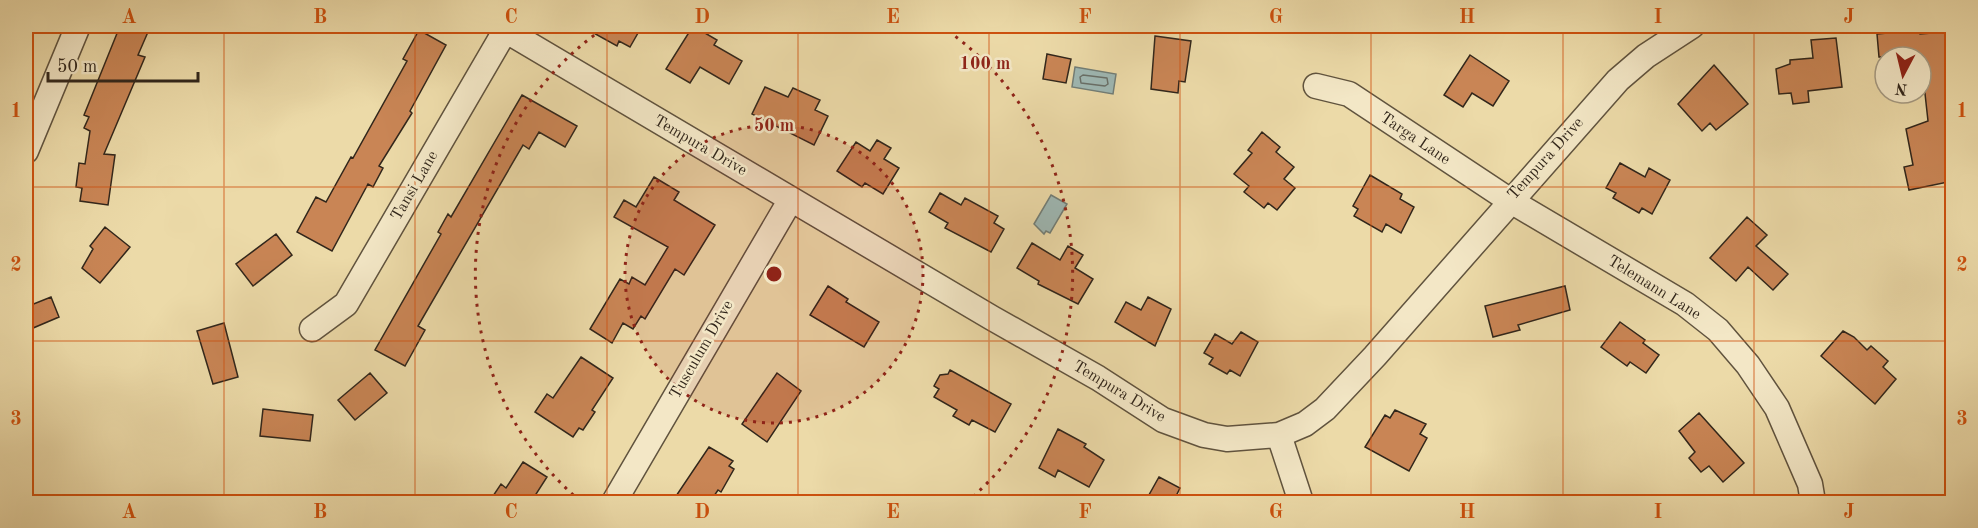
<svg xmlns="http://www.w3.org/2000/svg" width="1978" height="528" font-family="'Old Standard TT',serif">
<rect width="100%" height="100%" fill="#ecdaa8"/>
<filter id="stains"><feTurbulence type="fractalNoise" baseFrequency=".00333" numOctaves="4"/><feColorMatrix values="0 0 0 0 .2 0 0 0 0 .09 0 0 0 0 .02 0 0 0 .5 -.17"/></filter>
<radialGradient id="worn" r=".72"><stop offset=".6" stop-color="#630" stop-opacity="0"/><stop offset="1" stop-color="#630" stop-opacity=".3"/></radialGradient>
<path fill="#9eb8b4" stroke="#727e77" stroke-width="1.5" d="M 1075,67 L 1116,74 L 1113,94 L 1072,87 Z
M 1051,195 L 1067,204 L 1050,233 L 1046,231 L 1044,234 L 1034,224 Z"/>
<g fill="none" stroke-linecap="round" stroke-linejoin="round">
<path stroke="#686f68" stroke-width="1.5" d="M 1083,75 L 1107,78 L 1108,84 L 1105,86 L 1081,83 L 1080,77 Z"/>
</g>
<path fill="#c98555" stroke="#31261b" stroke-width="1.5" d="M 120,26 L 133,26 L 148,32 L 138,55 L 145,57 L 104,154 L 115,155 L 108,205 L 80,201 L 82,188 L 76,187 L 79,163 L 85,164 L 90,131 L 84,128 L 89,117 L 84,115 Z
M 581,26 L 642,26 L 630,47 L 619,41 L 617,46 Z
M 693,26 L 717,40 L 714,45 L 742,61 L 729,84 L 700,67 L 690,83 L 666,69 Z
M 419,30 L 446,45 L 410,111 L 412,113 L 379,166 L 383,168 L 373,187 L 368,184 L 332,251 L 297,232 L 316,197 L 326,202 L 351,157 L 353,158 L 407,61 L 403,59 Z
M 1919,30 L 1920,34 L 1945,32 L 1951,97 L 1947,97 L 1953,125 L 1953,181 L 1909,190 L 1904,167 L 1913,165 L 1906,129 L 1928,121 L 1921,57 L 1879,57 L 1877,34 Z
M 1155,36 L 1191,41 L 1185,82 L 1179,81 L 1178,93 L 1151,89 Z
M 1836,38 L 1842,87 L 1808,91 L 1809,102 L 1793,104 L 1791,93 L 1779,94 L 1776,69 L 1790,64 L 1790,60 L 1813,58 L 1811,40 Z
M 1047,54 L 1071,59 L 1066,83 L 1043,79 Z
M 1470,55 L 1509,81 L 1493,106 L 1472,93 L 1463,107 L 1444,95 Z
M 1714,65 L 1748,104 L 1716,130 L 1710,123 L 1702,131 L 1678,104 Z
M 765,87 L 788,97 L 793,88 L 820,100 L 815,110 L 828,116 L 814,145 L 752,114 Z
M 522,95 L 577,126 L 565,147 L 539,132 L 529,149 L 523,145 L 418,326 L 425,330 L 405,366 L 375,350 L 441,234 L 438,232 L 448,214 L 451,217 Z
M 1262,132 L 1280,147 L 1276,152 L 1294,167 L 1284,179 L 1295,188 L 1277,210 L 1268,203 L 1264,208 L 1244,192 L 1249,186 L 1234,174 L 1252,153 L 1248,150 Z
M 877,140 L 891,148 L 884,159 L 899,168 L 883,194 L 865,183 L 862,187 L 837,171 L 856,142 L 870,151 Z
M 1620,163 L 1645,177 L 1649,168 L 1670,180 L 1652,214 L 1642,208 L 1639,213 L 1613,198 L 1616,193 L 1606,188 Z
M 1370,175 L 1402,194 L 1400,199 L 1414,207 L 1401,233 L 1386,224 L 1382,232 L 1354,216 L 1358,209 L 1353,206 Z
M 654,177 L 679,192 L 674,200 L 715,225 L 684,275 L 675,269 L 645,319 L 641,316 L 633,329 L 623,323 L 612,343 L 590,329 L 620,279 L 629,284 L 632,277 L 645,285 L 668,247 L 614,217 L 624,200 L 636,207 Z
M 940,193 L 961,205 L 965,198 L 998,216 L 994,223 L 1004,229 L 991,252 L 945,228 L 948,223 L 929,212 Z
M 1747,217 L 1767,235 L 1756,246 L 1788,274 L 1773,290 L 1748,267 L 1736,281 L 1710,258 Z
M 105,227 L 130,247 L 100,283 L 82,268 L 93,249 L 90,246 Z
M 276,234 L 292,255 L 253,286 L 236,264 Z
M 1032,243 L 1060,260 L 1068,246 L 1083,255 L 1075,268 L 1093,279 L 1078,304 L 1038,284 L 1039,281 L 1017,268 Z
M 828,286 L 848,299 L 846,302 L 879,322 L 864,347 L 810,315 Z
M 1565,286 L 1570,310 L 1518,325 L 1520,330 L 1493,337 L 1485,306 Z
M 51,297 L 59,317 L 26,331 L 26,307 Z
M 1148,297 L 1171,309 L 1155,346 L 1115,322 L 1126,302 L 1141,310 Z
M 1620,322 L 1645,340 L 1643,343 L 1659,355 L 1646,373 L 1630,362 L 1627,366 L 1601,347 Z
M 224,323 L 238,377 L 213,384 L 197,331 Z
M 1843,331 L 1854,337 L 1867,350 L 1871,346 L 1888,361 L 1883,367 L 1896,379 L 1875,404 L 1821,356 Z
M 1241,332 L 1258,342 L 1240,376 L 1230,370 L 1227,374 L 1209,364 L 1213,358 L 1204,353 L 1215,334 L 1232,344 Z
M 581,357 L 613,378 L 592,410 L 595,412 L 583,430 L 579,428 L 573,437 L 535,412 L 547,394 L 553,398 Z
M 950,370 L 1011,404 L 995,432 L 972,420 L 969,425 L 953,416 L 957,410 L 934,397 L 939,389 L 934,386 L 940,375 L 948,374 Z
M 370,373 L 387,393 L 355,420 L 338,400 Z
M 777,373 L 801,391 L 767,442 L 742,424 Z
M 263,409 L 313,415 L 310,441 L 260,436 Z
M 1395,410 L 1426,424 L 1420,434 L 1427,438 L 1409,471 L 1365,447 L 1385,415 L 1390,418 Z
M 1699,413 L 1744,463 L 1723,482 L 1709,466 L 1701,472 L 1689,458 L 1695,452 L 1679,431 Z
M 1058,429 L 1086,444 L 1084,447 L 1104,460 L 1089,487 L 1058,470 L 1055,477 L 1039,468 Z
M 709,447 L 733,461 L 729,466 L 734,469 L 721,492 L 718,490 L 710,502 L 672,502 Z
M 523,462 L 547,477 L 531,502 L 489,502 L 501,484 L 506,488 Z
M 1159,477 L 1180,488 L 1173,502 L 1145,502 Z"/>
<g fill="none" stroke-linecap="round" stroke-linejoin="round">
<defs>
<path id="street" d="M 498,26 L 992,318 L 1098,378 L 1163,420 L 1204,435 L 1227,439 L 1279,435 L 1305,424 L 1325,409 L 1375,356 L 1618,80 L 1646,56 L 1692,26
M 1316,86 L 1349,94 L 1509,200 L 1685,304 L 1718,330 L 1748,365 L 1777,408 L 1810,484 L 1813,502
M 26,151 L 78,26
M 312,329 L 346,304 L 505,31
M 1279,435 L 1301,502
M 614,502 L 791,199"/>
</defs>
<use href="#street" stroke="#60533e" stroke-width="27"/>
<use href="#street" stroke="#f3e7c6" stroke-width="24"/>
</g>
<path fill="none" stroke="#cd510e" stroke-width="1.5" stroke-opacity="0.55" d="M 224,26 L 224,502M 415,26 L 415,502M 607,26 L 607,502M 798,26 L 798,502M 989,26 L 989,502M 1180,26 L 1180,502M 1371,26 L 1371,502M 1563,26 L 1563,502M 1754,26 L 1754,502M 26,187 L 1952,187M 26,341 L 1952,341"/>
<circle cx="774" cy="274" r="149" fill="#8f2418" fill-opacity=".12"/>
<g fill="none" stroke="#8f2418" stroke-width="3" stroke-dasharray="3 6">
<circle cx="774" cy="274" r="149"/>
<path d="M580 501A299 299 0 0 1 607 26M941 26A299 299 0 0 1 968 501"/>
</g>
<g text-anchor="middle" dominant-baseline="central" stroke-width="5" stroke-linejoin="round" paint-order="stroke">
<g font-size="16" fill="#31261b" stroke="#f3e7c6">
<text transform="translate(1415 139) rotate(34)">Targa Lane</text>
<text transform="translate(700 146) rotate(30)">Tempura Drive</text>
<text transform="translate(1546 159) rotate(-48)">Tempura Drive</text>
<text transform="translate(415 186) rotate(-60)">Tansi Lane</text>
<text transform="translate(1654 288) rotate(32)">Telemann Lane</text>
<text transform="translate(702 350) rotate(-60)">Tusculum Drive</text>
<text transform="translate(1119 392) rotate(31)">Tempura Drive</text>
</g>
</g>
<circle cx="774" cy="274" r="9" fill="#8f2418" stroke="#f3e7c6" stroke-width="3"/>
<g font-size="18" text-anchor="middle" font-weight="bold" fill="#8f2418" stroke="#f3e7c6" stroke-width="5" stroke-linejoin="round" paint-order="stroke">
<text x="985" y="69">100 m</text>
<text x="774" y="131">50 m</text>
</g>
<rect width="1978" height="528" fill="none" stroke="#ecdaa8" stroke-width="66"/>
<g transform="translate(1903 75) rotate(187)"><circle r="28" fill="#f3e7c6" stroke="#a59a82" stroke-width="1.5"/>
<path d="M0-4.5L10 22L0 15L-10 22Z" fill="#8f2418"/>
<text y="-9" font-size="16" font-weight="bold" text-anchor="middle" fill="#31261b">N</text>
</g>
<path d="M48 72v9h150v-9" fill="none" stroke="#31261b" stroke-width="3"/>
<text x="57" y="72" font-size="18" fill="#31261b" stroke="#f3e7c6" stroke-width="4.5" paint-order="stroke">50 m</text>
<rect x="33" y="33" width="1912" height="462" fill="none" stroke="#cd510e" stroke-width="2"/>
<g font-size="20" text-anchor="middle" font-weight="bold" fill="#cd510e">
<text x="129" y="23">A</text>
<text x="320" y="23">B</text>
<text x="511" y="23">C</text>
<text x="702" y="23">D</text>
<text x="893" y="23">E</text>
<text x="1085" y="23">F</text>
<text x="1276" y="23">G</text>
<text x="1467" y="23">H</text>
<text x="1658" y="23">I</text>
<text x="1849" y="23">J</text>
<text x="16" y="117">1</text>
<text x="1962" y="117">1</text>
<text x="16" y="271">2</text>
<text x="1962" y="271">2</text>
<text x="16" y="425">3</text>
<text x="1962" y="425">3</text>
<text x="129" y="518">A</text>
<text x="320" y="518">B</text>
<text x="511" y="518">C</text>
<text x="702" y="518">D</text>
<text x="893" y="518">E</text>
<text x="1085" y="518">F</text>
<text x="1276" y="518">G</text>
<text x="1467" y="518">H</text>
<text x="1658" y="518">I</text>
<text x="1849" y="518">J</text>
</g>
<rect width="100%" height="100%" filter="url(#stains)"/>
<rect width="100%" height="100%" fill="url(#worn)"/>
</svg>
